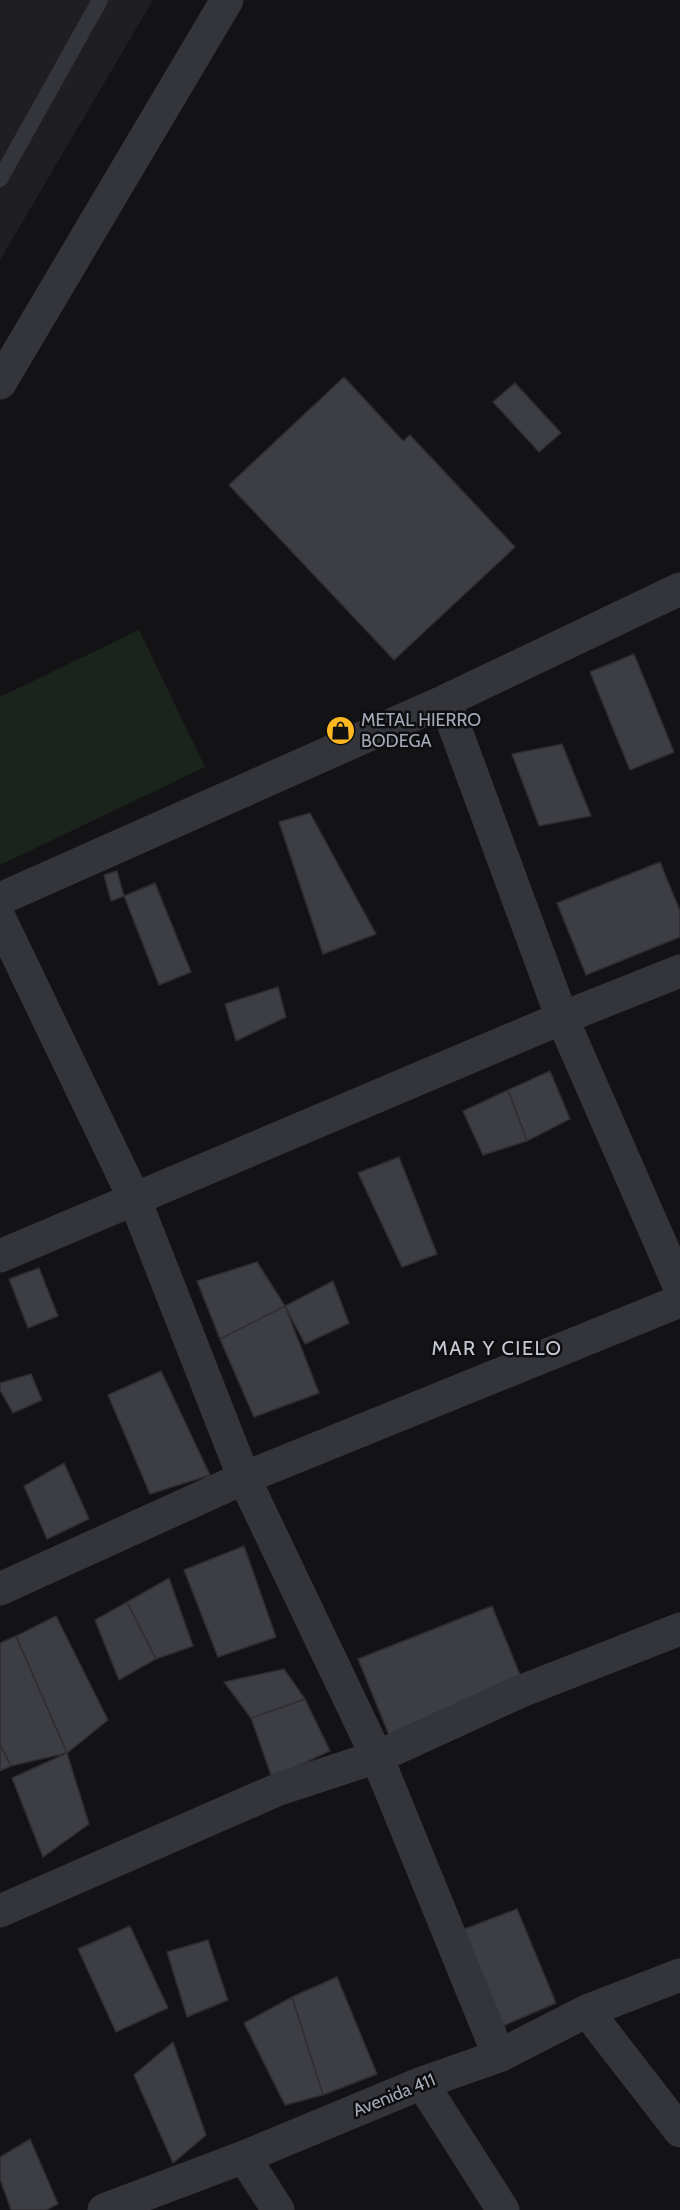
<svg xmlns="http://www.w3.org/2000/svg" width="680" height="2210" font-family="Cabin,sans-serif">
<rect width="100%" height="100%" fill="#131315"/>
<path fill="#1f1f23" d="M 0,0 L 153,0 L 0,260 Z"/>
<path fill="#1b241c" d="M 139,630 L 205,767 L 0,865 L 0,697 Z"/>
<path fill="#3d3e43" stroke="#2d2d32" stroke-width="1.5" d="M 344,377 L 403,441 L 410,435 L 515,547 L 394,660 L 229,485 Z
M 515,383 L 561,433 L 539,452 L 493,402 Z
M 634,654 L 674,752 L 630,770 L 590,672 Z
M 562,744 L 591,816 L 539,826 L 512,754 Z
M 310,813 L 376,934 L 323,954 L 279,822 Z
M 660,862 L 680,911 L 680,937 L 586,975 L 557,903 Z
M 117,871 L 124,896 L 111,901 L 104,875 Z
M 155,883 L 191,972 L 159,985 L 124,896 Z
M 278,987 L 286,1017 L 236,1041 L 225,1004 Z
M 550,1071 L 570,1119 L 527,1141 L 508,1090 Z
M 508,1090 L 527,1141 L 483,1155 L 463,1111 Z
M 399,1157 L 437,1254 L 402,1267 L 358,1173 Z
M 257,1262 L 285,1306 L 220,1339 L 197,1281 Z
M 39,1268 L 58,1316 L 28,1328 L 9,1279 Z
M 333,1281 L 349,1323 L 305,1344 L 285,1306 Z
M 285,1306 L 319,1393 L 254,1417 L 220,1339 Z
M 161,1371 L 210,1475 L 150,1494 L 108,1395 Z
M 31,1374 L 42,1400 L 13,1413 L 0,1390 L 0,1383 Z
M 64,1463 L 89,1519 L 47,1539 L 24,1486 Z
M 244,1546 L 276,1637 L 218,1657 L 184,1570 Z
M 169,1578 L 193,1646 L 156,1659 L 127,1602 Z
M 127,1602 L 156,1659 L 119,1680 L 95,1620 Z
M 492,1606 L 523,1682 L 389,1735 L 358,1659 Z
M 56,1616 L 108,1720 L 67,1753 L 16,1636 Z
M 16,1636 L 67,1753 L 11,1766 L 0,1744 L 0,1643 Z
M 284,1669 L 305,1699 L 251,1718 L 224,1682 Z
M 305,1699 L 330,1751 L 272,1778 L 251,1718 Z
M 0,1744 L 11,1766 L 0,1771 Z
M 67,1753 L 89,1824 L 43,1857 L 12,1778 Z
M 517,1909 L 556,2003 L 491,2031 L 462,1930 Z
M 130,1926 L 168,2008 L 116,2032 L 78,1949 Z
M 208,1940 L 228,2000 L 187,2017 L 167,1952 Z
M 337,1977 L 377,2074 L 323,2095 L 292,1997 Z
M 292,1997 L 323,2095 L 285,2105 L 244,2023 Z
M 173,2042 L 206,2135 L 173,2163 L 134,2075 Z
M 30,2139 L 58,2204 L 46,2210 L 11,2210 L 0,2179 L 0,2157 Z"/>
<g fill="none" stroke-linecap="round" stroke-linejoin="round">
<path stroke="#34353b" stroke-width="16" d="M 0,179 L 100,0"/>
<path stroke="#34353b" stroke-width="33" d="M 0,383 L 227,0
M 445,701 L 562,1018 L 680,1288
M 0,899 L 445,701 L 680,589
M 0,919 L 135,1200 L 244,1478 L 377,1757 L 499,2056
M 0,1256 L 562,1018 L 680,971
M 0,1589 L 244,1478 L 680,1301
M 0,1911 L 279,1789 L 377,1757 L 519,1692 L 680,1629
M 587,2011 L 680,2131
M 422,2083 L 503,2210
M 244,2157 L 278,2210
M 104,2210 L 244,2157 L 422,2083 L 499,2056 L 587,2011 L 680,1975"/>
</g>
<defs>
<symbol id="shop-disc" viewBox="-11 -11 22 22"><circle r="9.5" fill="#ffb822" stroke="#0e0e10"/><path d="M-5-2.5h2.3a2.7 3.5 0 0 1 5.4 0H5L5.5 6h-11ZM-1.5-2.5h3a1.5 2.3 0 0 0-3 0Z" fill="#111"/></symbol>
</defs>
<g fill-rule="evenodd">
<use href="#shop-disc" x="324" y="714" width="33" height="33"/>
</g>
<g text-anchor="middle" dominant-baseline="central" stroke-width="5" stroke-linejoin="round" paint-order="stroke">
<g font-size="18" fill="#a4a9b7" stroke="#0e0e10" text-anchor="start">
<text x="361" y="720">METAL HIERRO<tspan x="361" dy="21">BODEGA</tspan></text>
</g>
<g font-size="18" fill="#a4a9b7" stroke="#0e0e10">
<text transform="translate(394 2095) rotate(-22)">Avenida 411</text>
</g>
<g font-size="20" letter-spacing="1.5" fill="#c5c8d3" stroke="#0e0e10">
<text x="497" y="1348">MAR Y CIELO</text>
</g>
</g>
</svg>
